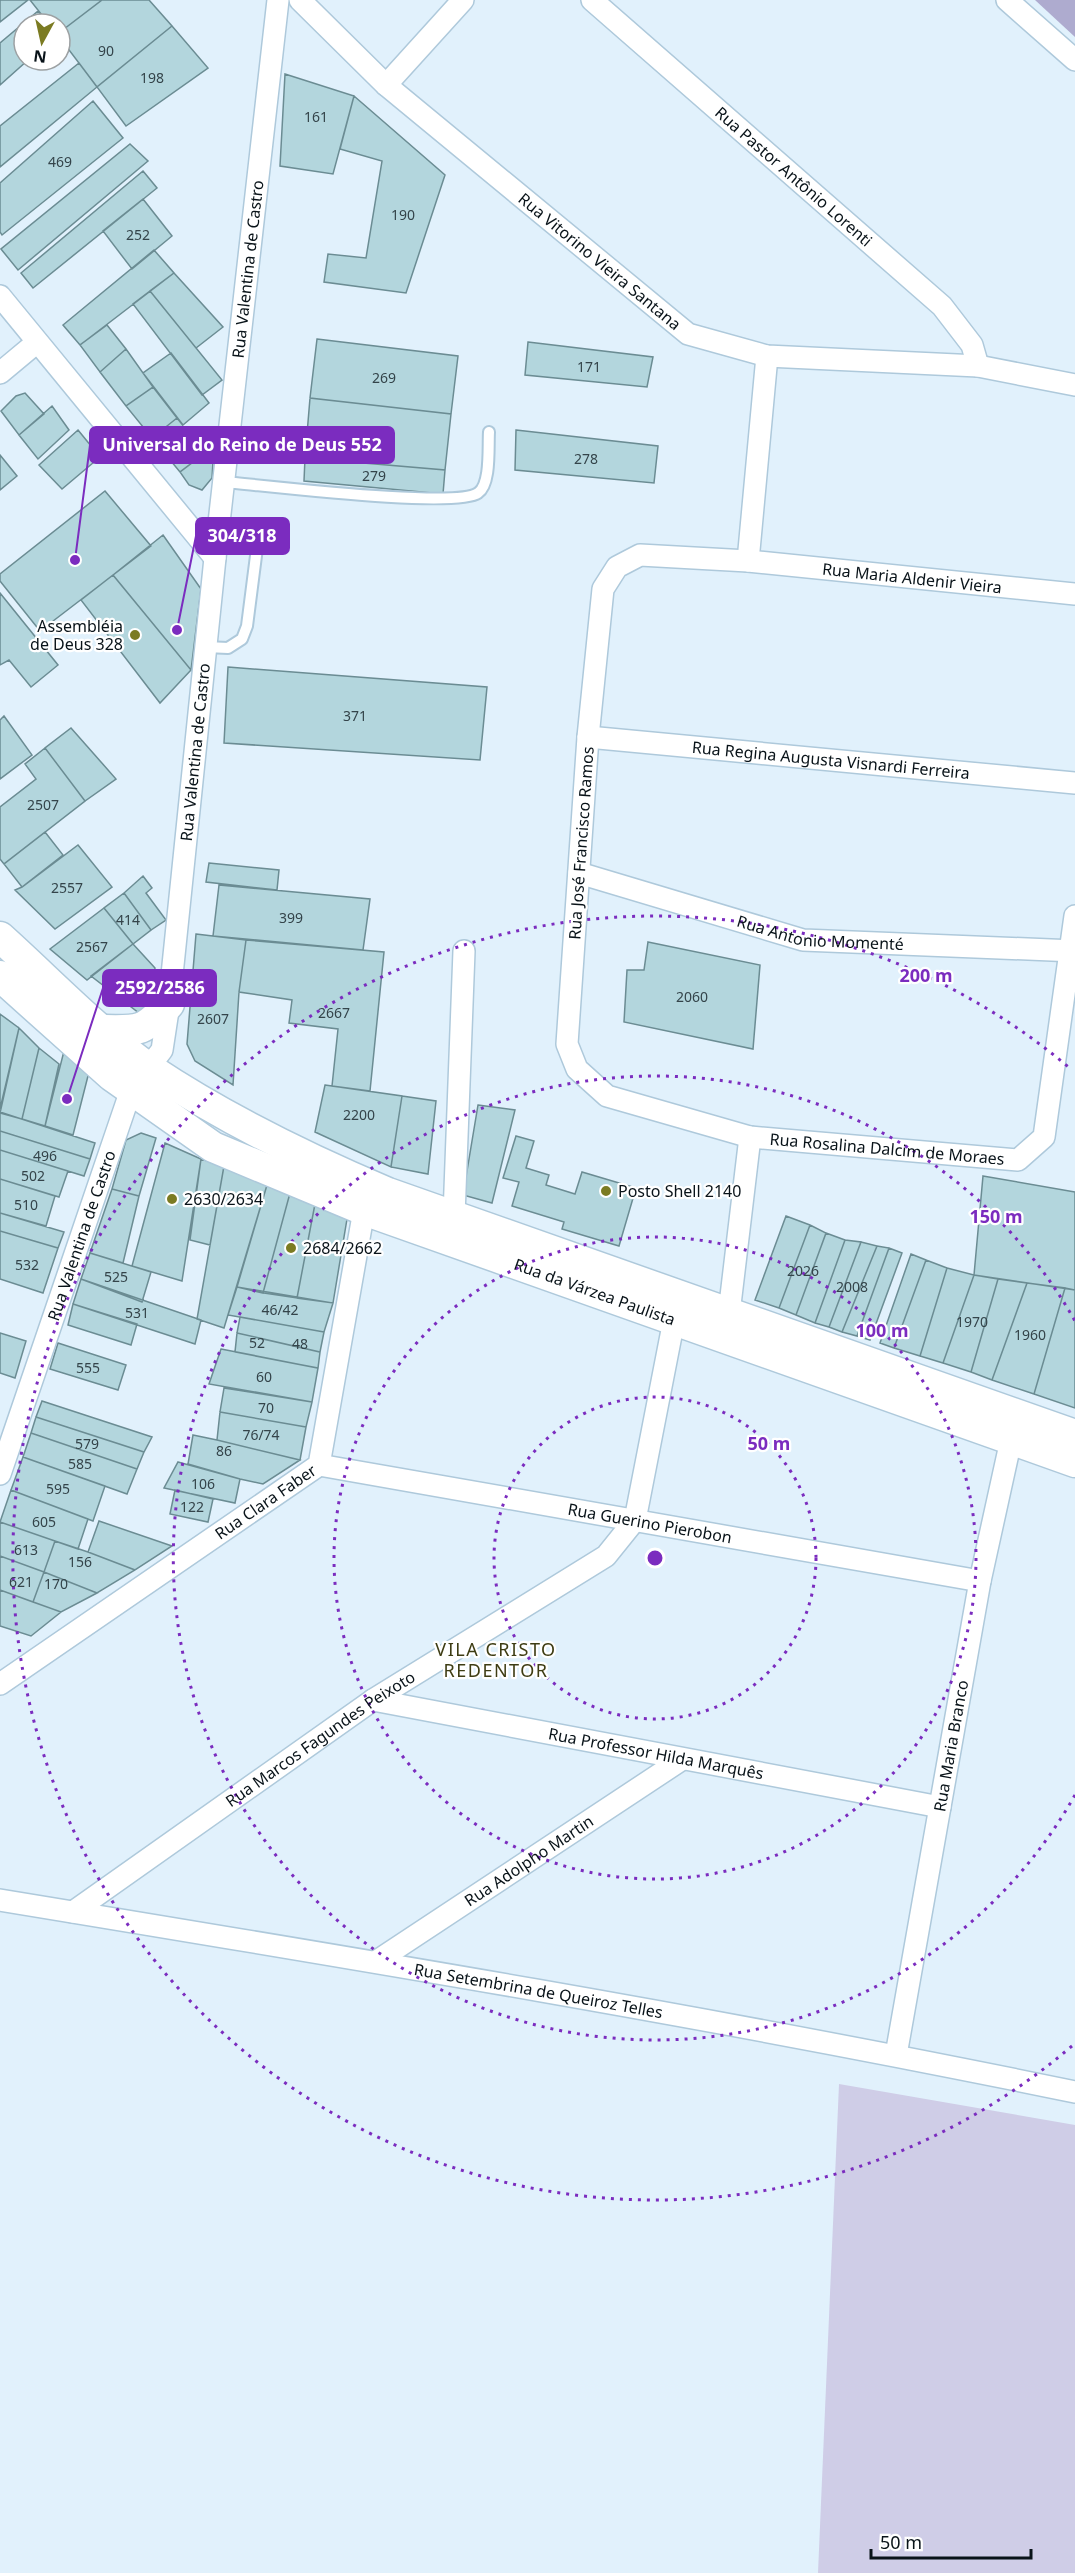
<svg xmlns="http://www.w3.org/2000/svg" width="1075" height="2573" font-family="'Noto Sans',sans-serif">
<rect width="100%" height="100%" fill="#e1f1fc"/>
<path fill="#cfcde7" d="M 839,2084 L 1075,2125 L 1075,2573 L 818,2573 Z"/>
<path fill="#aeabcf" d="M 1035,0 L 1075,0 L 1075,37 Z"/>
<path fill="#b3d6dd" stroke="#6b8c93" stroke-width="1.5" d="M 0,0 L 28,0 L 0,22 Z
M 30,0 L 102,0 L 60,32 L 60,24 L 49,24 Z
M 102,0 L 149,0 L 172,26 L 97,87 L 60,38 L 60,32 Z
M 38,11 L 49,24 L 24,24 L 24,60 L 28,60 L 0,85 L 0,43 Z
M 172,26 L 208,68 L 126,126 L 97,87 Z
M 79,63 L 97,87 L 0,167 L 0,126 Z
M 285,74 L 354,96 L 333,174 L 280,166 Z
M 354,96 L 445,175 L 406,293 L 324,282 L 328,254 L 366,258 L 382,161 L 340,149 Z
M 93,101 L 123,138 L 2,235 L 0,232 L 0,183 Z
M 130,144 L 148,161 L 18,270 L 1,249 Z
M 143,171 L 157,188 L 33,288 L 21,273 Z
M 143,199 L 172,236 L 132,269 L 103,231 Z
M 154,250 L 174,273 L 80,345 L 63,325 Z
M 174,273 L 223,327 L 196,348 L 150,291 Z
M 150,291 L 222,380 L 202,395 L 133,304 Z
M 107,325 L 126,349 L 100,372 L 80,345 Z
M 317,339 L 458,356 L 451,414 L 310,398 Z
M 528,342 L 653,357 L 647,387 L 525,375 Z
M 126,349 L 153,387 L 126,406 L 100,372 Z
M 171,353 L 209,403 L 183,425 L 143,373 Z
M 153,387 L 177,418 L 152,438 L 126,406 Z
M 25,393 L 44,414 L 19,435 L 1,411 L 16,396 Z
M 310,398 L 451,414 L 445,470 L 305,458 Z
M 52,406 L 69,430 L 38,459 L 19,435 Z
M 177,418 L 205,453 L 180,472 L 152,438 Z
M 78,430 L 100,457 L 62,489 L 39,465 Z
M 516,430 L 658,446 L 654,483 L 515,470 Z
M 205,453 L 213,461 L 212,478 L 202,490 L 189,485 L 180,472 Z
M 0,455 L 17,476 L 0,490 Z
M 305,458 L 445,470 L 443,494 L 304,481 Z
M 105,491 L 151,546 L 40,631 L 0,581 L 0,574 Z
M 163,535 L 201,589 L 191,670 L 113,575 Z
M 113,575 L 191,670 L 160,703 L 81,600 Z
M 0,593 L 58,665 L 31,687 L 9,660 L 0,665 Z
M 228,667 L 487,687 L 480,760 L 224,743 Z
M 4,716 L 32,755 L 0,779 L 0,720 Z
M 71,728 L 116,779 L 85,801 L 45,748 Z
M 45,748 L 85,801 L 4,864 L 0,859 L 0,807 L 36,779 L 25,764 Z
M 45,832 L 63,855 L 22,887 L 4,864 Z
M 78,845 L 112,887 L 55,929 L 15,890 L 22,887 Z
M 209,863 L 279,870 L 277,890 L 206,882 Z
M 143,876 L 152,888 L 146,893 L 166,920 L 151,930 L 124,893 Z
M 219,885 L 370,899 L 363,950 L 213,936 Z
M 124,893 L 151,930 L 133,944 L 104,908 Z
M 104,908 L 133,944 L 87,980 L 50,949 Z
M 196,934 L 246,940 L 239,992 L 233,1085 L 195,1061 L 187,1044 Z
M 246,940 L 384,952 L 370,1091 L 332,1086 L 338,1029 L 289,1023 L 292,1000 L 239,992 Z
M 648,942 L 760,965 L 753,1049 L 624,1022 L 627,970 L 644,970 Z
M 133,944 L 155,968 L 149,1005 L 139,1013 L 91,976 Z
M 0,1014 L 19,1028 L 0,1109 Z
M 19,1028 L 39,1048 L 22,1119 L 0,1113 Z
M 39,1048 L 59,1064 L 45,1126 L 22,1119 Z
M 64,1051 L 89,1072 L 73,1135 L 45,1126 Z
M 325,1085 L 402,1096 L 391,1167 L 315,1132 Z
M 402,1096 L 436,1101 L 428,1174 L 391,1167 Z
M 478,1105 L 515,1110 L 492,1203 L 463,1195 Z
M 0,1112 L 95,1143 L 90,1159 L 0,1131 Z
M 0,1131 L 90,1159 L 84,1176 L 0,1150 Z
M 141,1133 L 156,1138 L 139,1196 L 112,1189 L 126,1140 Z
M 516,1136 L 534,1141 L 526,1168 L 549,1175 L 546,1185 L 575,1194 L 582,1172 L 636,1188 L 619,1246 L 562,1229 L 564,1222 L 512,1206 L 519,1182 L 503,1178 Z
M 165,1143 L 201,1159 L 182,1281 L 132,1266 Z
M 0,1150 L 68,1171 L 59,1197 L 0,1179 Z
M 201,1159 L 224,1166 L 210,1245 L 190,1240 Z
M 224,1166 L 267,1185 L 224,1328 L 197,1319 Z
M 983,1176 L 1075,1192 L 1075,1290 L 974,1275 Z
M 0,1179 L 55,1196 L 46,1226 L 0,1213 Z
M 267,1185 L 290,1193 L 263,1293 L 237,1287 Z
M 112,1189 L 139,1196 L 123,1263 L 90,1253 Z
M 290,1193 L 315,1204 L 297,1298 L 263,1293 Z
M 315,1204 L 347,1219 L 333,1303 L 297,1298 Z
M 0,1213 L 64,1232 L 58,1248 L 0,1231 Z
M 786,1216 L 810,1225 L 779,1308 L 755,1300 Z
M 810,1225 L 826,1233 L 796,1315 L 779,1308 Z
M 0,1231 L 58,1248 L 43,1293 L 0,1279 Z
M 826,1233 L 845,1240 L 815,1323 L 796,1315 Z
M 845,1240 L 861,1242 L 829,1327 L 815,1323 Z
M 861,1242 L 877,1246 L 842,1332 L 829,1327 Z
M 877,1246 L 889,1248 L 857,1336 L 842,1332 Z
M 889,1248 L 902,1253 L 870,1340 L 857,1336 Z
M 90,1253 L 151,1272 L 142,1302 L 81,1279 Z
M 911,1254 L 926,1260 L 894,1348 L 880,1343 Z
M 926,1260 L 947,1268 L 920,1356 L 894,1348 Z
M 947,1268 L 974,1275 L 943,1363 L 920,1356 Z
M 974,1275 L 998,1279 L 971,1372 L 943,1363 Z
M 81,1279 L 201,1320 L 195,1344 L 73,1304 Z
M 998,1279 L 1027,1283 L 992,1380 L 971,1372 Z
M 1027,1283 L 1065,1288 L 1034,1394 L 992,1380 Z
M 237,1287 L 333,1303 L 324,1332 L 228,1315 Z
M 1065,1288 L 1075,1290 L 1075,1408 L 1034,1394 Z
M 73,1304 L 137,1324 L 131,1345 L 68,1325 Z
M 240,1317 L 324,1332 L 320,1352 L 237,1333 Z
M 0,1333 L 26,1341 L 15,1378 L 0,1373 Z
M 237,1333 L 320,1352 L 318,1368 L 235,1352 Z
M 58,1343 L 126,1365 L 118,1390 L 50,1369 Z
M 221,1349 L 318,1368 L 312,1402 L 209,1384 Z
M 224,1388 L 312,1402 L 306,1427 L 220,1412 Z
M 42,1401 L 152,1437 L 144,1452 L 36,1417 Z
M 220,1412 L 306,1427 L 300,1460 L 217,1440 Z
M 36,1417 L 144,1452 L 137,1469 L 31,1433 Z
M 31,1433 L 137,1469 L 127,1494 L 23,1457 Z
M 193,1435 L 217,1440 L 300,1460 L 263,1484 L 240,1479 L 188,1464 Z
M 23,1457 L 105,1486 L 93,1521 L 11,1490 Z
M 178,1462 L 240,1479 L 235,1503 L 164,1488 Z
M 11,1490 L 88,1519 L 78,1549 L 0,1522 Z
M 175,1490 L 213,1499 L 208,1522 L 170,1514 Z
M 99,1521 L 172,1546 L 135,1570 L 88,1552 Z
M 0,1522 L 55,1541 L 44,1572 L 0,1556 Z
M 55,1541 L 88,1552 L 135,1570 L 97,1593 L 44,1572 Z
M 0,1556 L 44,1572 L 33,1602 L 0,1590 Z
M 44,1572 L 97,1593 L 61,1612 L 33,1602 Z
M 0,1590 L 61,1612 L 31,1636 L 0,1626 Z"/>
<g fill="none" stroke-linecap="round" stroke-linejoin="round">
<defs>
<path id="service" d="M 224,482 C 262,485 456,509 478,493 C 491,484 488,448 489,432
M 206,647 L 228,648 L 242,639 L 247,626 L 257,548"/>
<g id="minor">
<path id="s1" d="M 300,0 L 386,85 L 688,334 L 767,356 L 978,366 L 1075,385"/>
<path id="s2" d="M 592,0 L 942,306 L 972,345 L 978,366"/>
<path d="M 1007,0 L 1075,60"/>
<path d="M 386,85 L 463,0"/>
<path d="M 0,296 L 215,558"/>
<path d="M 0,373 L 36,343"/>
<path d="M 748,561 L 767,356"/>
<path id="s3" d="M 1075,594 L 748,561 L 640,555 L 617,567 L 603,589 L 588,737 L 567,1044 L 577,1069 L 607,1096 L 750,1137 L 1018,1160 L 1044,1137 L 1075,916"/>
<path id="s4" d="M 588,737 L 1075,783"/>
<path id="s5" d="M 579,873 L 803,940 L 1075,951"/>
<path d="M 454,1216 L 464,951"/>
<path d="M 729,1313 L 750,1137"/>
<path id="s6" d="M 319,1465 L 980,1581"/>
<path id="s7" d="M 0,1474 L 131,1090 L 162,1050 L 169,1004 L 215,558 L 278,0"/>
<path id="s8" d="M 0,1684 L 319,1465 L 364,1210"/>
<path id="s9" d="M 373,1700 L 940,1807"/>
<path id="s10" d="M 0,1900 C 359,1959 718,2018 1075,2092"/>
<path id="s11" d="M 73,1912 L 373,1700 L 606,1556 L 635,1520 L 674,1320"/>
<path id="s12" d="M 377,1961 L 681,1760"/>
<path id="s13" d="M 896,2055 L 980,1581 L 1011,1440"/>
</g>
<g id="secondary">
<path d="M 0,937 C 49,981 96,1031 150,1069 C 225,1119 305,1158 388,1193 L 1075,1435"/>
<path id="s14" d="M 0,976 L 112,1076 L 213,1147 L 364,1210 L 1075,1462"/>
<path d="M 102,1030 C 139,1031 144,1032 169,1004"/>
</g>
</defs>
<use href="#service" stroke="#aec9db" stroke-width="14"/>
<use href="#minor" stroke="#aec9db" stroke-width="24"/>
<use href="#secondary" stroke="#aec9db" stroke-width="33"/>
<use href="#service" stroke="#fff" stroke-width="10"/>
<use href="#minor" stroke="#fff" stroke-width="21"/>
<use href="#secondary" stroke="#fff" stroke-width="30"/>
</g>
<g fill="none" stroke="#7b2cbf" stroke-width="3" stroke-dasharray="3 6">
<circle cx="655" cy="1558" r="161"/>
<circle cx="655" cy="1558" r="321"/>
<path d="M1075 1795A482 482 0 1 1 1075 1321"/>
<path d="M1072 2046A642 642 0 1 1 1072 1070"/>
</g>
<g fill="#7b7b22" stroke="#fff" stroke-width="2">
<circle cx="135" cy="635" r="6"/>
<circle cx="606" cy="1191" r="6"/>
<circle cx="172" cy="1199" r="6"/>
<circle cx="291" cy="1248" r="6"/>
</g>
<g text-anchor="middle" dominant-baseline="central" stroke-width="4.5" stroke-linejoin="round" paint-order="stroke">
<g font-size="14" fill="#34444a">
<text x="106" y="50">90</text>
<text x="152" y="77">198</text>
<text x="316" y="116">161</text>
<text x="60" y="161">469</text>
<text x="403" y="214">190</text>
<text x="138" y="234">252</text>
<text x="589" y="366">171</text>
<text x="384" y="377">269</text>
<text x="586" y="458">278</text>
<text x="374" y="475">279</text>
<text x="355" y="715">371</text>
<text x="43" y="804">2507</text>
<text x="67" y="887">2557</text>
<text x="291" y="917">399</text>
<text x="128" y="919">414</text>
<text x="92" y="946">2567</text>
<text x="692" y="996">2060</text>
<text x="334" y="1012">2667</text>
<text x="213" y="1018">2607</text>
<text x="359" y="1114">2200</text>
<text x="45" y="1155">496</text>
<text x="33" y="1175">502</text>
<text x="26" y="1204">510</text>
<text x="27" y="1264">532</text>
<text x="803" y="1270">2026</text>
<text x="116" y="1276">525</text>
<text x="852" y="1286">2008</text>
<text x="280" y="1309">46/42</text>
<text x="137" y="1312">531</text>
<text x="972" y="1321">1970</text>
<text x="1030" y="1334">1960</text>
<text x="257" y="1342">52</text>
<text x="300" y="1343">48</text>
<text x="88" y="1367">555</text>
<text x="264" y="1376">60</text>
<text x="266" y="1407">70</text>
<text x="261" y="1434">76/74</text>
<text x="87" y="1443">579</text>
<text x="224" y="1450">86</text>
<text x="80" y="1463">585</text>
<text x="203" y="1483">106</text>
<text x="58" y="1488">595</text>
<text x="192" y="1506">122</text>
<text x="44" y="1521">605</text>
<text x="26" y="1549">613</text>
<text x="80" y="1561">156</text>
<text x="21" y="1581">621</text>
<text x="56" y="1583">170</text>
</g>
<g font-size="16" fill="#091319" stroke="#fff">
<text stroke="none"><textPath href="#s2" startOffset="268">Rua Pastor Antônio Lorenti</textPath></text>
<text stroke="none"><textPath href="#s1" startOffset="398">Rua Vitorino Vieira Santana</textPath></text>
<text stroke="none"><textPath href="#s7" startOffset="1242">Rua Valentina de Castro</textPath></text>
<text transform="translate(912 578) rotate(6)">Rua Maria Aldenir Vieira</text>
<text stroke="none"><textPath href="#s7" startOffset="756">Rua Valentina de Castro</textPath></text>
<text stroke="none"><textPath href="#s4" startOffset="244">Rua Regina Augusta Visnardi Ferreira</textPath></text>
<text transform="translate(581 843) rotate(-86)">Rua José Francisco Ramos</text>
<text stroke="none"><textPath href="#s5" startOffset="250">Rua Antonio Momenté</textPath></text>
<text stroke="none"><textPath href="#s3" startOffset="1299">Rua Rosalina Dalcim de Moraes</textPath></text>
<text stroke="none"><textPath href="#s7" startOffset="252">Rua Valentina de Castro</textPath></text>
<text stroke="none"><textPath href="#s14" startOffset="682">Rua da Várzea Paulista</textPath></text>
<text stroke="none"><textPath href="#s8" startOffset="322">Rua Clara Faber</textPath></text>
<text stroke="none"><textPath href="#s6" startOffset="336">Rua Guerino Pierobon</textPath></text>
<text stroke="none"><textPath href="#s11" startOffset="302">Rua Marcos Fagundes Peixoto</textPath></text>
<text stroke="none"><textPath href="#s13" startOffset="314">Rua Maria Branco</textPath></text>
<text stroke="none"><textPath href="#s9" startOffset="288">Rua Professor Hilda Marquês</textPath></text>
<text stroke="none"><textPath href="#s12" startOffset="182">Rua Adolpho Martin</textPath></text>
<text stroke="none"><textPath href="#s10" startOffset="546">Rua Setembrina de Queiroz Telles</textPath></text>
</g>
<g font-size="16" fill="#091319" stroke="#fff" text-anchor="start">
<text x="123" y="626" text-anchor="end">Assembléia<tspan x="123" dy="18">de Deus 328</tspan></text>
<text x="618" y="1191">Posto Shell 2140</text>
<text x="184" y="1199">2630/2634</text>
<text x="303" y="1248">2684/2662</text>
</g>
<g font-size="18" letter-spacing="1.5" fill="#3e3d14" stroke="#fff">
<text x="496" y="1649">VILA CRISTO<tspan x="496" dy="21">REDENTOR</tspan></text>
</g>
</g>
<circle cx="655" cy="1558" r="9" fill="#7b2cbf" stroke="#fff" stroke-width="3"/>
<g font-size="18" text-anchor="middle" font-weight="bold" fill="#7b2cbf" stroke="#fff" stroke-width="4.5" stroke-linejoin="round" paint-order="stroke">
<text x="926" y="982">200 m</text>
<text x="996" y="1223">150 m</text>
<text x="882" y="1337">100 m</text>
<text x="769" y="1450">50 m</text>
</g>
<path fill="none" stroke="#7b2cbf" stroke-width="2" d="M75 560L90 445M177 630L196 536M67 1099L103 988"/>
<g fill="#7b2cbf" stroke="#fff" stroke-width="2">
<circle cx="75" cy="560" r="6"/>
<circle cx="177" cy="630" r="6"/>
<circle cx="67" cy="1099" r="6"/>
</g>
<g fill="#7b2cbf" stroke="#7b2cbf" stroke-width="2">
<rect x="90" y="427" width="304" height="36" rx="6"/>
<rect x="196" y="518" width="93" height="36" rx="6"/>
<rect x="103" y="970" width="113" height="36" rx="6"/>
</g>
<g font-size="18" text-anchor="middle" font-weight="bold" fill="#fff">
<text x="242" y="451">Universal do Reino de Deus 552</text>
<text x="242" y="542">304/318</text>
<text x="160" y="994">2592/2586</text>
</g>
<g transform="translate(42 42) rotate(188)"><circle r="28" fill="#ffffff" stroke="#9da1a3" stroke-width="1.5"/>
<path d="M0-4.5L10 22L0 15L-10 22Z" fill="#7b7b22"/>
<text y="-9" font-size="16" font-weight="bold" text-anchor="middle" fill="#091319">N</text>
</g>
<path d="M871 2549v9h160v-9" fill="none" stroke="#091319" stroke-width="3"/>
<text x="880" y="2549" font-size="18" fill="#091319" stroke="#ffffff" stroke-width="4.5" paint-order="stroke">50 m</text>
</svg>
